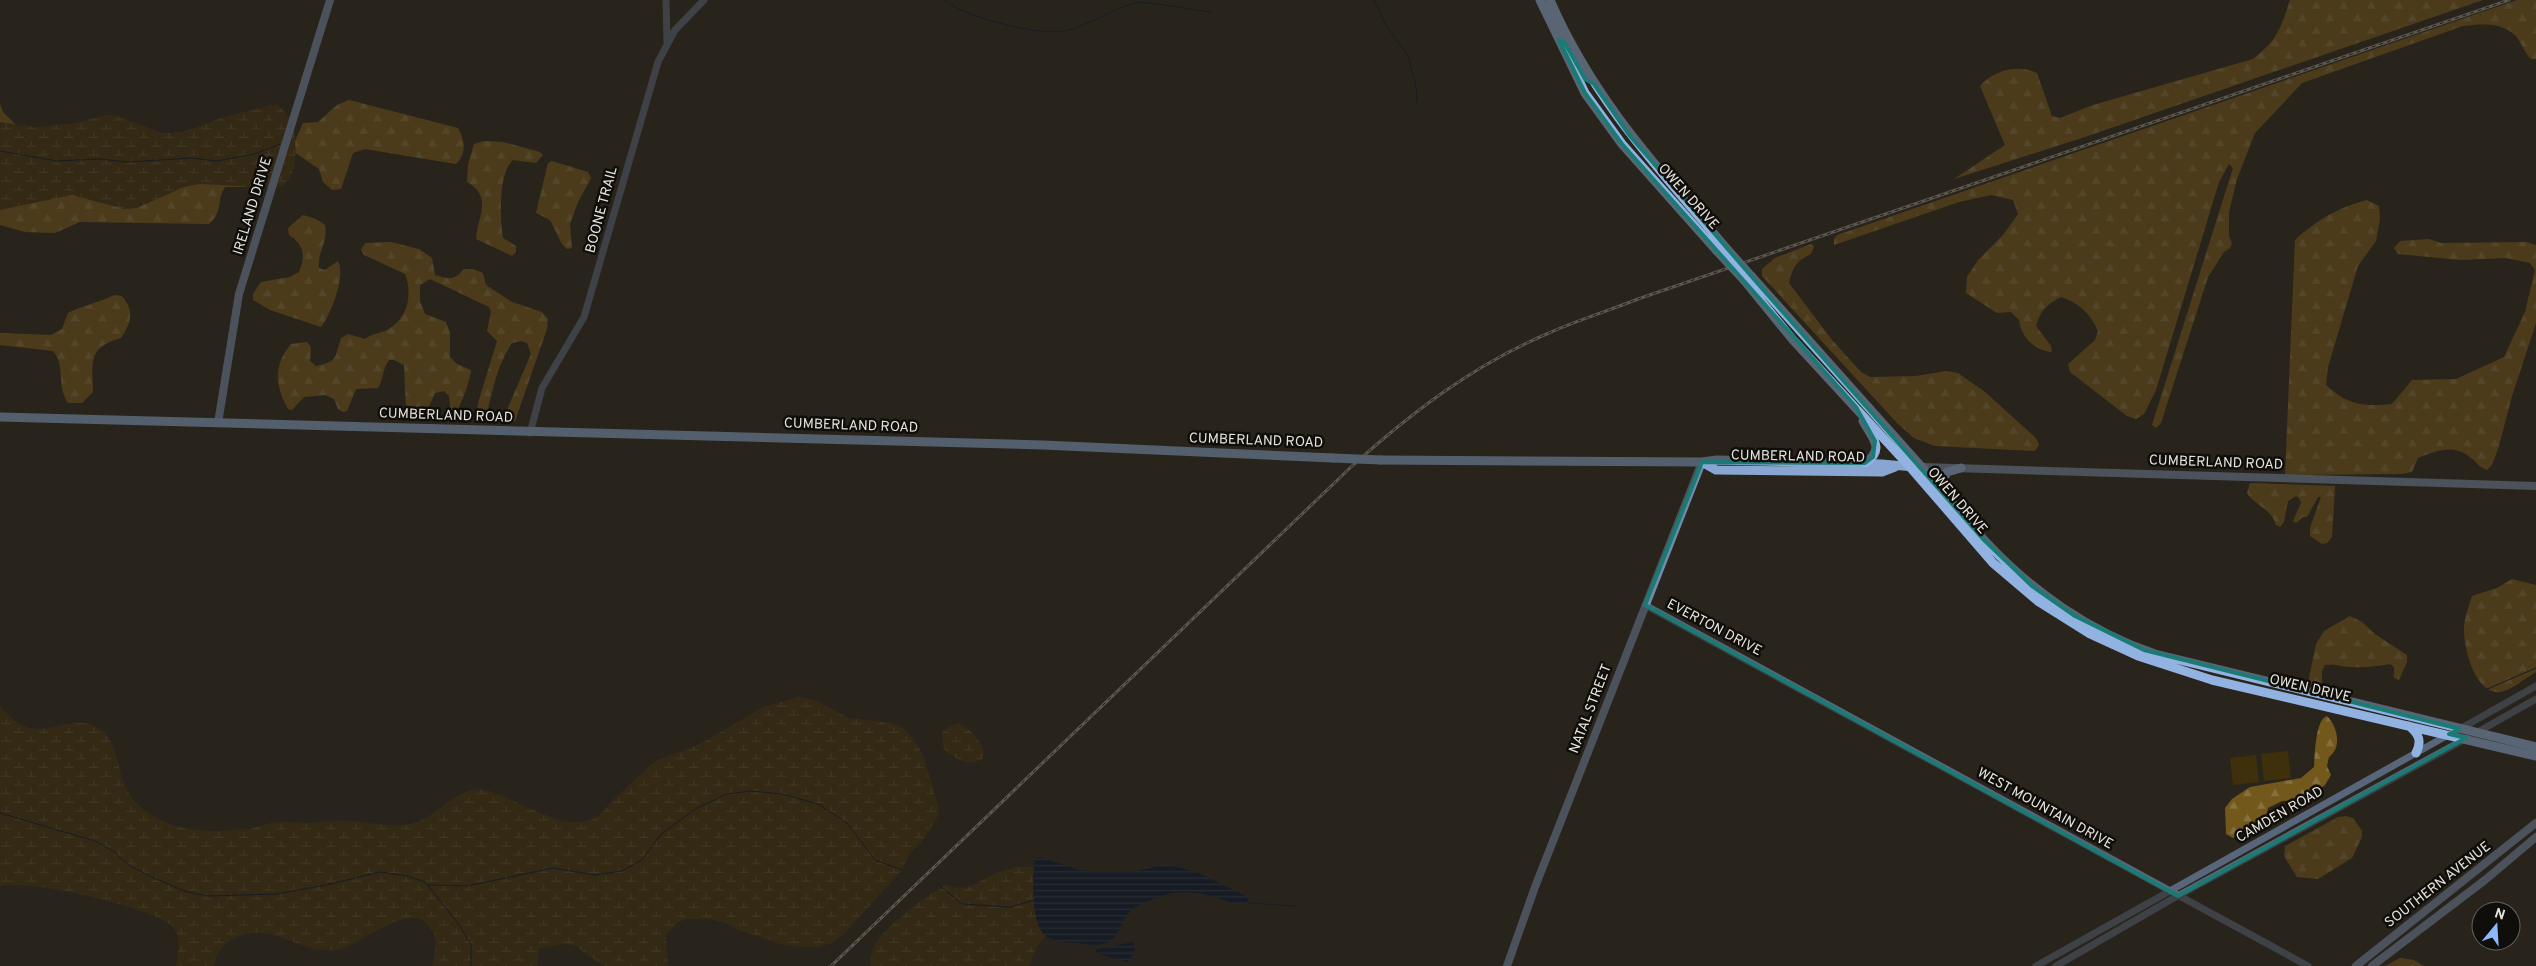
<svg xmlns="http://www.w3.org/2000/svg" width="2536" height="966" font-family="Overpass,sans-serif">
<defs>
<pattern id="forest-firs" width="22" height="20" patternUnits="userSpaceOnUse" patternTransform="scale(1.25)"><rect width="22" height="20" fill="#73581c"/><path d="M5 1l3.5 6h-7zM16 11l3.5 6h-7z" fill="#87703d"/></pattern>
<pattern id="wetland-marsh" width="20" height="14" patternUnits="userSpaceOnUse" patternTransform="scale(1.25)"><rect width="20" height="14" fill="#3f300c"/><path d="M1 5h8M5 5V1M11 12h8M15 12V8" fill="none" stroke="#5b4e2f"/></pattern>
<pattern id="water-rules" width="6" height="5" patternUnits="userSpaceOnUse" patternTransform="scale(1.25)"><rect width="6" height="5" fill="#001230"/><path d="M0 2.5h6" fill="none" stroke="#25344e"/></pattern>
</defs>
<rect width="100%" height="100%" fill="#29241c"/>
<path fill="#3f300c" d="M 2288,751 L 2291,778 L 2264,781 L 2261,754 Z
M 2256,755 L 2259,782 L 2233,785 L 2230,758 Z"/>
<path fill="url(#forest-firs)" d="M 2290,0 L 2483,0 L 2085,137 L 1954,179 L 2005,145 L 1980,86 C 1994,70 2018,64 2037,73 L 2052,116 L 2060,118 L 2093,105 L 2253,59 C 2278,39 2280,30 2290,0 Z
M 2517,0 L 2536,0 L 2536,59 L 2531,59 C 2524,52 2521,42 2516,36 C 2501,22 2482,24 2463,26 L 2302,83 L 2255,133 L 2237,179 L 2229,212 L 2229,236 L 2232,243 L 2230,248 L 2224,252 L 2208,277 L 2161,423 L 2156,428 L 2152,425 L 2233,168 L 2229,164 L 2219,182 L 2156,390 L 2144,414 L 2136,419 L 2127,416 L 2070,372 L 2068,364 L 2095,340 L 2098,331 C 2091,314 2078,302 2061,297 C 2047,304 2040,311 2036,326 L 2051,346 L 2052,352 C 2035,351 2021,337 2019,320 L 2011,312 L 1997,313 L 1966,293 L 1967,277 L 1978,260 L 2003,235 L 2018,214 L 2013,200 L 1991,195 L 1959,202 L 1834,245 L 1834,239 L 1837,235 Z
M 349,100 L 458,128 C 465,141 467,153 456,164 L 365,149 L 353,153 L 341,189 L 332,190 L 323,182 L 319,169 L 294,152 L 293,146 L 303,123 L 318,122 L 337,105 Z
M 0,104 L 3,112 L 17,126 L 41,131 L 153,132 C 177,137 199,128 221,118 L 246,187 L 225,187 C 216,200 224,211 209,224 L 80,222 L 55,233 L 25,232 L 0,225 Z
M 484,141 L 503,142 L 540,152 L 543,155 L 536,163 L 513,160 C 498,173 500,219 503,238 L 516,246 L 516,252 L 512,256 L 476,239 C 478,215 493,197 467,182 L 468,165 L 474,144 Z
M 552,161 L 588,172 L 591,178 L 578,202 L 570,224 L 572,248 L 567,249 L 562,244 L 550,220 L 536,213 L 548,163 Z
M 2367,200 L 2379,206 L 2380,219 L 2376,241 L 2358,266 L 2328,367 L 2326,385 C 2348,405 2363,407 2392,404 L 2412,380 L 2456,379 L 2504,357 L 2525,312 L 2535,270 L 2530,263 L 2506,258 L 2460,260 L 2398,254 L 2394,248 L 2400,241 L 2429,239 L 2441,243 L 2526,242 L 2536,245 L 2536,323 L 2512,396 L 2499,446 L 2492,465 L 2487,470 C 2478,467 2478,463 2471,458 C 2454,443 2436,451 2418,458 L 2412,472 L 2401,474 L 2285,475 L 2295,240 C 2317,220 2337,208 2367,200 Z
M 303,215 L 316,219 L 325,225 C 328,245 317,251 319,268 L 325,270 L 338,261 C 346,276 331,314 321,327 L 270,310 L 253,300 L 253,294 L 261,282 L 290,277 L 299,272 C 306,256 304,244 289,235 L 288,228 Z
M 391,242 L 419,249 L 432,258 L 435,275 C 449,279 454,281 464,269 L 473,269 L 483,273 L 486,285 L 512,302 L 542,312 L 548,319 L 547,329 L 515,421 L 506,423 L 503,419 L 531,354 L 527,343 L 521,341 L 512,343 C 499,362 493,387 488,409 L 481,414 L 477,410 L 478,403 L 497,341 L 487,331 L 491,312 L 489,307 L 430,279 L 420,285 L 420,301 L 425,314 L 446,322 L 450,333 L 450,357 L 457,364 L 471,370 C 471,378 460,409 454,415 L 451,415 L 449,396 L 444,391 L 435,393 L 426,413 L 419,418 L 410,415 L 406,410 L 404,365 L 394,360 L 389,360 C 382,369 384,379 378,388 L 356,389 L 347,411 L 343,412 L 338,409 L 334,399 L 325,395 L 304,397 L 292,410 L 288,409 C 275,385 273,366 291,344 L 307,342 L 311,347 L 310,361 L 316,366 C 338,362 335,357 341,338 L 348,334 L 365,339 C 373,333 379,334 387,330 C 408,319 413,294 405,274 L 364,255 L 361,250 L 365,243 Z
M 1811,244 L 1814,246 L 1811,254 C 1796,261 1793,267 1789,283 L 1832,340 L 1861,372 L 1870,377 L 1916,376 L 1946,371 L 1958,373 L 1985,392 L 2036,438 L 2039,445 L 2035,451 L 1935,446 L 1914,438 L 1898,424 L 1762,276 L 1762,269 L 1775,258 Z
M 114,295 L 122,296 C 135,312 131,322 121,338 C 88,347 92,362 93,392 L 82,403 L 68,403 C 56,385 66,367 53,351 L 0,345 L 0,333 L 51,335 L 62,329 L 68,313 C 83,305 99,303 114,295 Z
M 2250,483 L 2335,486 L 2332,537 L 2327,543 L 2322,544 L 2310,536 L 2310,528 L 2321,497 L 2318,497 L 2307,517 L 2303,517 L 2296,523 L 2293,521 L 2301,503 L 2299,498 L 2296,496 L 2288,501 L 2284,522 L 2280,527 L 2276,525 C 2271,508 2255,506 2247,493 Z
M 2512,579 L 2536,585 L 2536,672 C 2525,678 2508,694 2495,692 C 2473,688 2463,645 2464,626 C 2465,616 2469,606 2472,596 L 2497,588 Z
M 2350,616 L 2362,622 L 2375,634 L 2407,655 L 2407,662 L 2399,680 L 2394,678 L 2394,667 L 2390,664 C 2377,666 2366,668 2352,667 C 2341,667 2335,663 2325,665 L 2322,671 L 2322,683 L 2312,686 L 2308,683 L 2316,644 L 2324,631 Z
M 2327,716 C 2338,727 2342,748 2329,757 L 2327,766 L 2331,775 L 2325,785 L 2306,800 L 2282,801 L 2268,808 L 2266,818 L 2233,838 L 2226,834 L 2225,808 L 2232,799 L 2250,787 L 2301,778 L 2314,767 C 2315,755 2315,720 2327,716 Z
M 2346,816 L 2353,818 L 2362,831 L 2362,837 L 2352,858 L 2318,879 L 2297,877 L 2284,856 L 2285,846 L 2338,817 Z
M 2400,958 L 2414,960 L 2424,966 L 2385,966 Z"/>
<path fill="url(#wetland-marsh)" d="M 276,104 C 283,110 290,116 292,125 C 297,141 299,175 283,185 C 281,187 275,187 272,188 L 200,184 L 184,187 L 137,208 L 124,209 L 72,195 L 0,210 L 0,122 L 35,127 L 76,123 L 105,115 L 117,116 L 165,134 L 188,131 L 221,118 Z
M 800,697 L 815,700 L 849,718 L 892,723 L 903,728 L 912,737 L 923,755 L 939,808 L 937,818 L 922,841 L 909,854 L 902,870 L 844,934 L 832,943 L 817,947 L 787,946 L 738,930 L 724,922 L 711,919 L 687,919 L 678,922 L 666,935 L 668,966 L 604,966 L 574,945 L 564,944 L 539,949 L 537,966 L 432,966 C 435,952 439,938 429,926 C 408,899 359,948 335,950 C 299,954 270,919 232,939 C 222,944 216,955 214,966 L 176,966 C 178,954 182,935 172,926 C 154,908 23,877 0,887 L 0,706 C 37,753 61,711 94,726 C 119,737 115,766 126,788 C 147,830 206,836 248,828 L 247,830 C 257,827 267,823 277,822 C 289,821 300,823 311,823 C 324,822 337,820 350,821 C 370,822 394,829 414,823 C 438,817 458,784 485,790 C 520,798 582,849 609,804 L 654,762 L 702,743 L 763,707 Z
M 959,724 C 970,729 987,744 983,758 C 971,768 954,759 944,749 L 942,733 L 950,726 Z
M 1017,867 L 1034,867 C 1034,890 1031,916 1045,936 L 1036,948 L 1029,966 L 871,966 C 870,957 872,947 878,940 C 893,921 925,896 946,885 C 967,893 976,883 994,874 C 1001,871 1010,869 1017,867 Z"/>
<path fill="url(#water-rules)" d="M 1040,857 L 1079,870 L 1099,872 L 1132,872 L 1165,865 L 1176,866 L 1201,874 L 1244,895 L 1250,903 C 1236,906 1231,902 1218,898 C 1203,892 1181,890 1165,895 C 1154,898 1135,905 1128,914 C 1119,923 1120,938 1106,943 C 1097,947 1085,944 1076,943 C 1066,942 1054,942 1046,936 C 1031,927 1032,876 1035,860 Z
M 1133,942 C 1137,948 1133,959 1127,962 L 1095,953 L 1097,949 Z"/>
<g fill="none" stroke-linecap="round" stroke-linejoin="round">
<path stroke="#001230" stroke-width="1" d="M 945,0 C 962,17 1040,36 1064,31 C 1089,26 1111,9 1135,3 C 1144,0 1197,11 1211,12
M 1374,0 L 1385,24 L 1408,56 L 1416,86 L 1417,102
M 0,151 L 57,161 L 100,159 L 128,162 L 192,158 L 217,161 L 254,154 L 281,144
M 2485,690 L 2536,668
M 0,813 L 95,841 L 113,851 L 130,866 L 152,877 L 184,891 L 207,896 L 276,894 L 326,885 L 380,872 L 407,876 L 425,882 L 457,922 L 471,944 L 471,966
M 937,883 L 962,904 L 1010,907 L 1035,900
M 428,885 L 467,886 L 553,868 L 595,875 L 622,871 L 643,859 L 661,834 L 697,808 L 727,794 L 750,791 L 782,794 L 818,804 L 847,823 L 875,860 L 902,870
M 1249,903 L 1295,906"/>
<path stroke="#57667a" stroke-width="7" d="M 666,0 L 667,42
M 530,433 L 542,388 L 584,317 L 658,62 L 675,30 L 704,0
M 1645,605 L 2308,966
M 2458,730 L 2536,686
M 2476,733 L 2536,699
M 2036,966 L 2448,735
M 2056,966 L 2172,899 L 2467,738"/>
<path stroke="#738aab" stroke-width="8" d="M 218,423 L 239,294 L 330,0
M 1922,467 L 2536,486
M 1507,966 L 1535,887 L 1702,462
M 2356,966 L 2536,823
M 2372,966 L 2485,880 L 2536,837"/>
<path stroke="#88a6d1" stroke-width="9" d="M 0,417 L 1043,445 L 1333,458
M 1381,460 L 1702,462 L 1717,460 L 1882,464 L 1914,467
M 1702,462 L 1716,470 L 1882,472 L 1895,467"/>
<path stroke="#92b3e2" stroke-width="9" d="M 1540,0 L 1585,93 L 1622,144 L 1717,251
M 1550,0 C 1593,99 1657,167 1726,248
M 1752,277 C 1807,339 1863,401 1918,463 C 1941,488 1961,515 1984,540 C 2031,591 2090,632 2155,654 L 2536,747
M 1744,280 L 1793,340 L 1910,467 L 1993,563 L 2039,602 L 2090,634 L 2138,656 L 2212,680 L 2536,756
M 1863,421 C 1872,438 1886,449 1865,463
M 1944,493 L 1943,480 L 1947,472 L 1961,468
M 2409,726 C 2419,734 2422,741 2416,753"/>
<defs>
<path id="rail" d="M 831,966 L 1351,467 C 1411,413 1473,365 1549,333 C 1578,320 1608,311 1638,299 L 2509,0"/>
</defs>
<use href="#rail" stroke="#97938d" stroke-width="3"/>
<use href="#rail" stroke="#100e0a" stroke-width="1" stroke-dasharray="4" stroke-linecap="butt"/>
<path stroke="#88a6d1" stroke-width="9" d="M 1333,458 L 1381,460"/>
<path stroke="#92b3e2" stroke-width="9" d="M 1726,248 L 1752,277
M 1717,251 L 1744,280"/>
</g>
<path d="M0 0H2536V966H0ZM 1559,40 L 1565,43 L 1585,79 L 1594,84 L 1630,136 L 1752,277 L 1983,539 L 2032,586 L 2075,616 L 2144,650 L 2460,729 L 2449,734 L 2466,738 L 2178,896 L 1645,605 L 1702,462 L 1865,463 L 1873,457 L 1875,441 L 1856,407 L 1622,144 L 1585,93 Z" fill="#29241c" fill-opacity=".55" fill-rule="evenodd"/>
<path fill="none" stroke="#1a7b74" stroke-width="4" stroke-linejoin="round" d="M 1559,40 L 1565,43 L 1585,79 L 1594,84 L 1630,136 L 1752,277 L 1983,539 L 2032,586 L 2075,616 L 2144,650 L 2460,729 L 2449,734 L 2466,738 L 2178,896 L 1645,605 L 1702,462 L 1865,463 L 1873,457 L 1875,441 L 1856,407 L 1622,144 L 1585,93 Z"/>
<g text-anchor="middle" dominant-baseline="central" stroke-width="5" stroke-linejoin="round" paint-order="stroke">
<g font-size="14" fill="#e6e3dd" stroke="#100e0a">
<text transform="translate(1688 197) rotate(48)">OWEN DRIVE</text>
<text transform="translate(253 206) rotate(-73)">IRELAND DRIVE</text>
<text transform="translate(602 210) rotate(-75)">BOONE TRAIL</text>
<text transform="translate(446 416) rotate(2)">CUMBERLAND ROAD</text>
<text transform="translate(851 426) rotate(2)">CUMBERLAND ROAD</text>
<text transform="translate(1256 441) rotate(2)">CUMBERLAND ROAD</text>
<text transform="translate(1798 457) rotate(1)">CUMBERLAND ROAD</text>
<text transform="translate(2216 463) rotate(2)">CUMBERLAND ROAD</text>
<text transform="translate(1957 501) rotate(49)">OWEN DRIVE</text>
<text transform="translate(1714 628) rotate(28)">EVERTON DRIVE</text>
<text transform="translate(2310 689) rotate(13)">OWEN DRIVE</text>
<text transform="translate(1591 709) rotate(-69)">NATAL STREET</text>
<text transform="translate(2045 809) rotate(29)">WEST MOUNTAIN DRIVE</text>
<text transform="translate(2280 815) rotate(-30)">CAMDEN ROAD</text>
<text transform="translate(2438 885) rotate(-38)">SOUTHERN AVENUE</text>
</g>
</g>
<g transform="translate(2496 926) rotate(18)"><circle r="24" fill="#100e0a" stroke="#66635e"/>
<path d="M0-4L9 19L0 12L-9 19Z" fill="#8abafc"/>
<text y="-8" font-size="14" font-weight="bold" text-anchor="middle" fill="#e6e3dd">N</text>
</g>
</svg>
